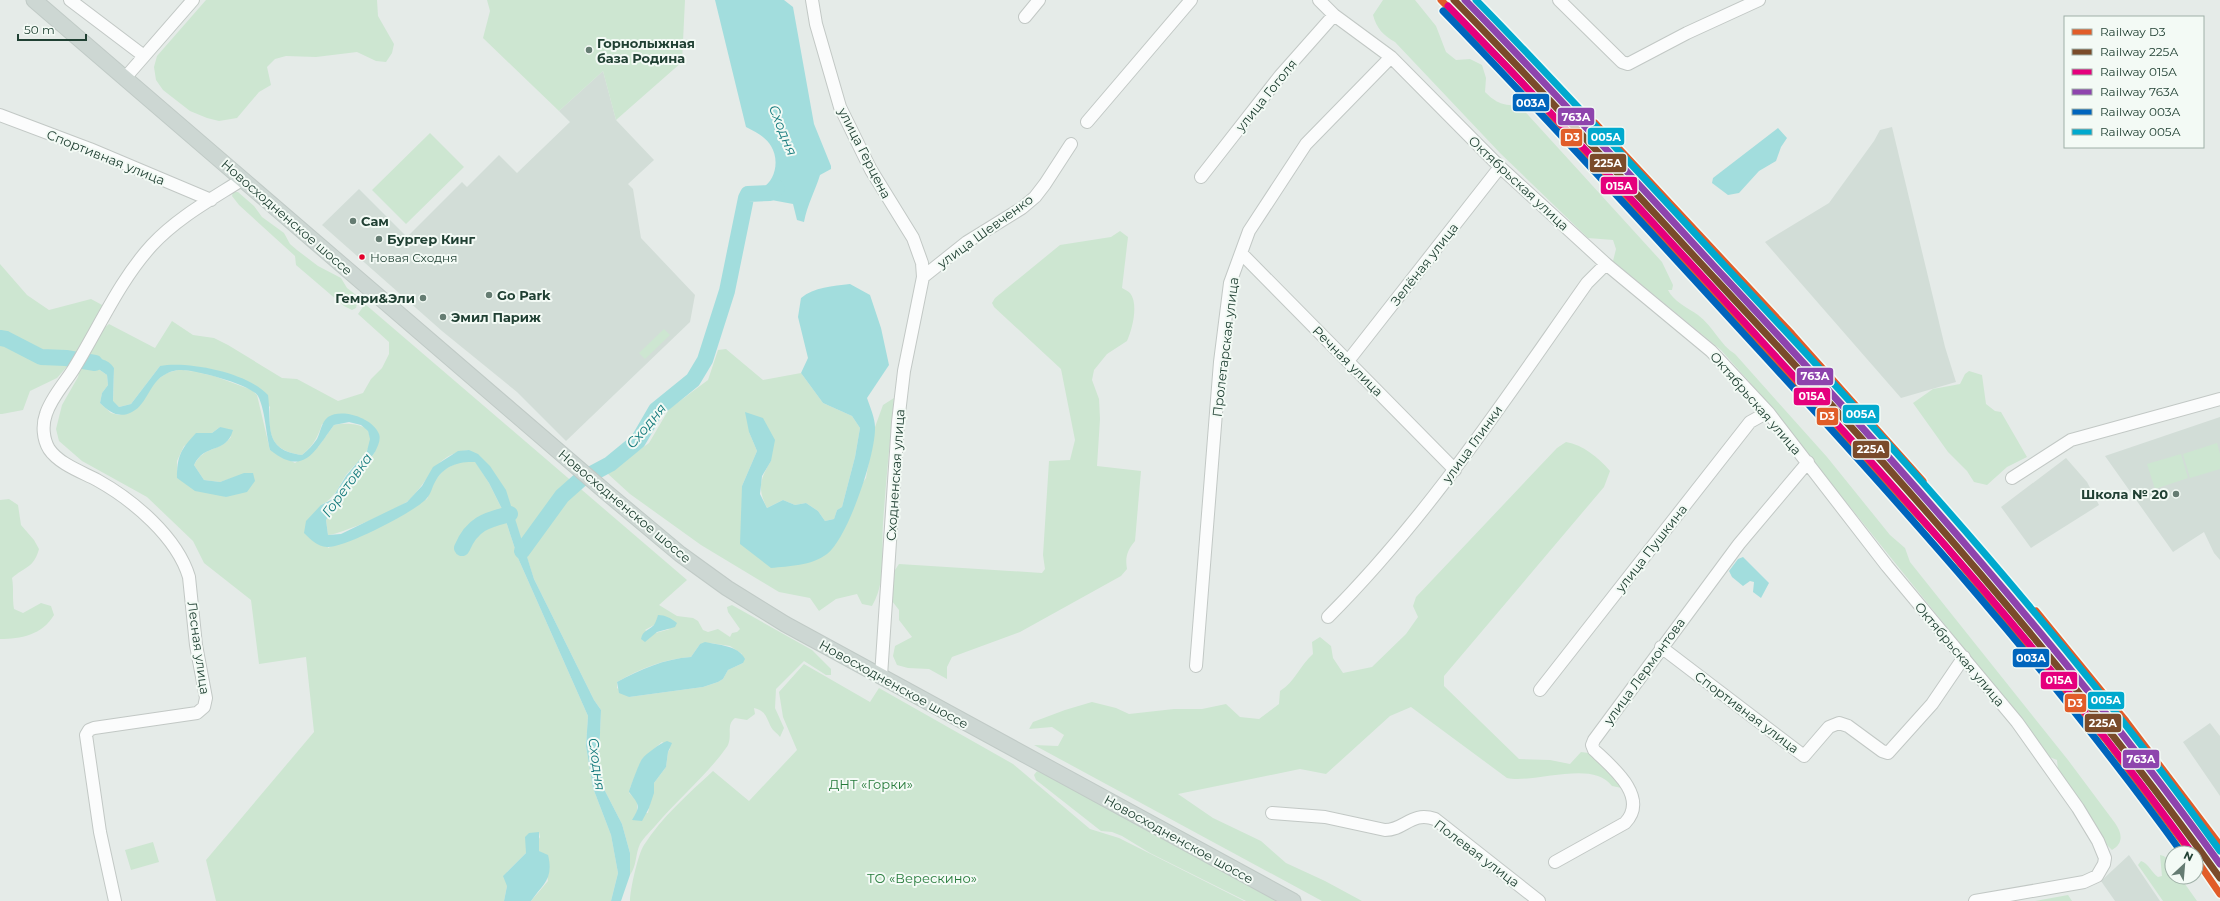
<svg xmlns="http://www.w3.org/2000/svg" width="2220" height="901" font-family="Montserrat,sans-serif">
<rect width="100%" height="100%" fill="#e5ebe8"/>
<path fill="#d2ddd7" d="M 603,71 L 616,120 L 654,160 L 628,184 L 633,189 L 641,238 L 695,295 L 690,322 L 566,441 L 517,392 L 442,331 L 322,225 L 359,189 L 407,237 L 462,182 L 467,187 L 499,155 L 517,173 L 570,122 L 559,111 Z
M 1892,127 L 1945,347 L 1956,382 L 1901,398 L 1765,242 L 1829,203 L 1874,141 L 1880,130 Z
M 2220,417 L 2220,560 L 2214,553 L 2204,532 L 2173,552 L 2105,456 Z
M 2066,458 L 2087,482 L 2099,505 L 2031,548 L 2001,507 Z
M 2210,723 L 2220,736 L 2220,796 L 2183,742 Z
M 2129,855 L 2160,901 L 2115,901 L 2101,881 Z"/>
<path fill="#cde6d1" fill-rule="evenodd" d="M 206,0 L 377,0 L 378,16 L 394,44 L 392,53 L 386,62 L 376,61 L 357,52 L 316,57 L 286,56 L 275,59 L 267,67 L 271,85 L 259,92 L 237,118 L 219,121 L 207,118 L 190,111 L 163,90 L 156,80 L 154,67 L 157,56 Z
M 487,0 L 685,0 L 682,62 L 616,120 L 603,71 L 559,111 L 483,38 L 490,11 Z
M 1383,0 L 1415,0 L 1436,26 L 1446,52 L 1456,60 L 1470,59 L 1482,65 L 1486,78 L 1485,92 C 1497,104 1503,105 1520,106 L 1662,262 L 1673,285 L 1672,290 L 1668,290 C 1673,301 1688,308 1698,315 C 1713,326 1720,345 1735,354 L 1827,457 L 1890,535 L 1905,548 L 1910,562 L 2068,760 L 2115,823 C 2122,833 2124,843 2112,850 L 2105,843 L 2058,770 L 2057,760 L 2047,756 L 1974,661 L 1752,385 L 1721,350 L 1613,261 L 1616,249 L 1613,240 L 1588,238 L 1500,153 L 1395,42 C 1383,35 1377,29 1373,15 Z
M 430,133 L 464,167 L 406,224 L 372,190 Z
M 233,192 L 238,192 L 254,206 L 262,217 L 284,233 L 290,244 L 297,250 L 318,266 L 341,278 L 347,288 L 356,295 L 358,300 L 356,308 L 352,310 L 344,306 L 296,265 L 295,256 L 239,205 L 232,196 Z
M 1120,231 L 1128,237 L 1122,288 C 1124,289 1128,291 1130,293 C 1139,304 1132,330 1127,341 L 1107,354 L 1094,370 L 1092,380 L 1099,399 L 1100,419 L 1097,466 L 1141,471 L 1135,541 C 1127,551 1125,557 1127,569 L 1121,576 L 1020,632 L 952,657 L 947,667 L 947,679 L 929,669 L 908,668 L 897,665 L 893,656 L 895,646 L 912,637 L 899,620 L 899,610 L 892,601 L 893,573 L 899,564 L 1042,573 L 1045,569 L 1043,555 L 1049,461 L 1070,460 L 1075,440 L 1061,369 L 994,307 L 992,303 L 995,298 L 1060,245 L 1111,237 Z
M 0,264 L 27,295 L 49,310 L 91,299 L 104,306 L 71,362 L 57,378 L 30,391 L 23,410 L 2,414 L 0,414 Z
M 365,304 L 687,580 L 659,605 L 677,616 L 693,618 L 698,621 L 703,630 L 708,632 L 718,629 L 730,637 L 732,633 L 737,632 L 740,629 L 728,612 L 727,607 L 732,605 L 812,650 L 831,669 L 831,675 L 826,675 L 804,661 L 776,689 L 775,708 L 784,728 L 780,737 C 777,733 773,731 771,727 C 766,717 766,711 754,708 L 755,714 L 747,720 L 735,718 C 725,725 734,738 726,748 C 706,776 679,798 656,825 C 651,831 644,837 640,844 C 635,855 637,865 630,875 L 630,853 L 622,824 L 604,789 L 599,757 L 601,710 L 594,700 L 534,579 L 512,512 L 469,450 C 434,454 431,479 409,500 C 401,508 339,535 328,535 L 326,520 L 375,452 L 364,419 L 322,424 C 318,437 313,446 302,455 C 271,451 268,435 270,407 L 247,381 L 160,366 L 131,404 L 119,407 L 113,402 L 114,368 L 87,357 L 102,330 L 109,324 L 155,348 L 172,321 L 193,335 L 214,338 L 228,345 L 282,378 L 297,379 L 338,401 L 363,393 L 371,379 L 382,368 L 389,354 L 389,342 L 358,314 ZM 654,625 L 670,629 L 652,634 L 645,630 ZM 710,643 L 730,646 L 742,654 L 743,663 L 728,670 L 723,679 L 718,682 L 703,687 L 629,697 L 617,688 L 617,682 C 641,668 665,659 691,657 L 700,644 ZM 662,742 L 670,749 L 668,752 L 666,767 L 654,783 L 648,813 L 637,811 L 637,800 L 629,793 L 630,788 L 642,759 Z
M 664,329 L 670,335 L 645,359 L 639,353 Z
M 726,349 L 763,380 L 801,373 L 823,403 L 852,416 L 860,428 L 855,457 L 842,507 L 837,510 L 834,519 L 825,521 L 818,511 L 806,503 L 795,505 L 783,500 L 767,508 C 757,488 760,479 771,461 L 749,432 L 757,451 L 742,486 L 806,563 L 866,478 L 875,427 L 883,405 L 894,398 C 890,440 886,481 883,523 C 881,550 887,581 872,606 L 862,604 L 857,594 L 836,599 L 819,611 L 810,598 L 779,592 L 701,545 L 630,494 L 607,473 L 649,443 L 669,409 L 708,380 L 718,350 Z
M 81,365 L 97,368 L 107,375 L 108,385 L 102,393 L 100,403 L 111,413 L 119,415 L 140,405 L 155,381 L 167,373 L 181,369 L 214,376 L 252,390 L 257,395 L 270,450 L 295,463 L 318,447 L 334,425 C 353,421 383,426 366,452 C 361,460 352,467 346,475 C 338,487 335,498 321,505 L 328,548 L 427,499 L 435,480 L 445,469 L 461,461 L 475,461 L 489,483 L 502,509 L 518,558 L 588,716 L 586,746 L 593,788 L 611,835 L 618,873 L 611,901 L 531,901 L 548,881 L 543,854 L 539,851 C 538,845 537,842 540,837 L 539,832 L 526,842 L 526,853 L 507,872 L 507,886 L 504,901 L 216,901 L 206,860 L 314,732 L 306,657 L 259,664 L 251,600 L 204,563 L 193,541 L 147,497 L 82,461 L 59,441 L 56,429 L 62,405 L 78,377 ZM 220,427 L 231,437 C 218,453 205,445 194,465 L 204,480 L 220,482 L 244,474 L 226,497 L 177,478 L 177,461 L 184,446 L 212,433 Z
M 1969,371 L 1982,375 L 1986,404 L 1995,411 L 2001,412 L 2027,457 L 2007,467 L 1987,485 L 1974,482 L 1967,471 L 1948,452 L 1913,403 L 1933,389 L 1960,384 L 1965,374 Z
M 1566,442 C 1583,445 1598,457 1610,471 L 1604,487 L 1444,676 L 1444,686 L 1519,759 L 1550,760 L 1570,764 L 1581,752 L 1596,754 L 1622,788 L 1612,786 C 1593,759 1534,784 1507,778 L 1411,707 L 1390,716 L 1326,774 L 1300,769 L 1178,794 L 1213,818 L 1261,841 L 1286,863 L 1325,881 L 1362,901 L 1322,901 L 1034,745 L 1058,746 L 1064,735 L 1052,727 L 1029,729 L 1033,722 L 1065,710 L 1092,702 L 1116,708 L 1129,714 L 1174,709 L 1202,709 L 1226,704 L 1240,717 L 1259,719 L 1279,704 L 1280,691 C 1295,682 1300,665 1313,654 L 1312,642 L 1320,637 L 1331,646 L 1333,658 L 1343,673 L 1372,667 L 1406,634 L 1418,617 L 1413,606 L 1416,597 L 1557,448 Z
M 2217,443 L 2220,454 L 2220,469 L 2190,478 L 2183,454 Z
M 2181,454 L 2188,478 L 2155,489 L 2147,464 Z
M 9,499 L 18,505 L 21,525 L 34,540 L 39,549 C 34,568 24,567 12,578 C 14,589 12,598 14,609 L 23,613 L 41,603 L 51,606 L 54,615 C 42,635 21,639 0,639 L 0,500 Z
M 804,664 L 870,702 L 879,688 L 1013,764 L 1090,829 L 1119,838 L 1244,901 L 630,901 C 630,890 638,854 644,845 C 662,817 688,794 713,771 L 749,801 L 797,750 L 783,717 L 779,692 Z
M 1037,771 L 1046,775 L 1276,901 L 1246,901 L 1150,853 L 1122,836 L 1112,832 L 1101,831 L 1036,780 L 1034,775 Z
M 153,842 L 159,862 L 131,870 L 125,850 Z
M 2160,855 C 2171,857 2172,867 2172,877 L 2180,877 L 2197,901 L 2163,901 L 2138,865 L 2141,861 C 2149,864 2151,872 2158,877 L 2162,876 Z
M 2068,895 L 2072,901 L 2035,901 Z"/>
<path fill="#a2dddd" d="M 715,0 L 784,0 L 793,7 L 814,124 L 831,166 L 831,169 L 820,175 C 815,191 807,205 804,222 L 797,220 L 793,204 L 755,197 L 756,190 C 774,187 781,162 771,146 C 766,137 756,132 746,127 Z
M 1778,128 L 1787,138 L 1781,147 L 1776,161 L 1759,171 L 1739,193 L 1728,195 L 1712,183 L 1713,178 Z
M 850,284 L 870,295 L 881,328 L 889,365 L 867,398 C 870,407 875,418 875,427 C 876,454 848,538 827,554 C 811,566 789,566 771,568 L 740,544 L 742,486 L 757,451 L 749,432 L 745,412 L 763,418 L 775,440 L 771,461 L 762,476 L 760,494 L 767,508 L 783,500 L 795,505 L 806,503 L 818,511 L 825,521 L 834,519 L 837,510 L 842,507 L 855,457 L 860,428 L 852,416 L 823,403 L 801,373 L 808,358 L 798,317 L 801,298 C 814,287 833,286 850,284 Z
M 87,357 C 97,358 108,358 114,368 L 113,401 L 119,407 L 131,404 L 160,366 C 189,361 248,373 268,395 C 272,425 262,450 302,455 C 308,450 313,445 317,439 C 321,431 321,423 328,417 C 342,408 371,418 378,432 C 382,438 378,446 375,452 L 326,520 L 328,535 L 341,534 L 407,502 L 422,486 L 433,467 L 458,451 L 469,450 L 478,454 L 490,466 L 506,490 L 534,579 L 594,700 L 601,710 L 599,757 L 604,789 L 622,824 L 630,853 L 630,875 L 621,901 L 611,901 L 618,873 L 611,835 L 593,788 L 586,746 L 588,716 L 518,558 L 502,509 L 489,483 L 475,462 C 459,461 443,466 435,482 C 432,487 431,494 427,498 C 417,511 342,549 327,547 C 317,546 311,540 304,533 L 306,521 L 321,505 L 331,500 L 346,476 L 367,451 L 370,439 L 368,431 L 361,425 L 349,422 L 334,425 C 314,452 304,477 270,450 C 266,434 265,409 258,396 C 252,385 194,369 180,370 C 176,370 169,372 166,374 C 149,382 148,404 132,412 C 119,419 109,412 100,403 L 102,393 L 108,385 L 107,375 L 97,368 L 81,365 Z
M 220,427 L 233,430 C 226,455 205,442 194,465 L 204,480 L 220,482 L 244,473 L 253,473 L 255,481 L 247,492 L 226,497 L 195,491 L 177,478 C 177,456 181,449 196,433 L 212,433 Z
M 1743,557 L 1769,583 L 1761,598 L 1753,592 L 1754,582 L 1750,581 L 1743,586 L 1732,577 L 1729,571 L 1738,559 Z
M 658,615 C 665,615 671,618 677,623 L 675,627 L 657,632 L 645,642 L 641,639 C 643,630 648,631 654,625 C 656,622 657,618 658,615 Z
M 705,642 C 718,645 738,645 745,659 L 743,663 L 728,670 L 723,679 L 718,682 L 703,687 L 629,697 L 619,693 L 617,682 C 641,669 664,659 691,657 L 700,644 Z
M 667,741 L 672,743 L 668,752 L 666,767 L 654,783 L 654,793 L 649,808 L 642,821 L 632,820 C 641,805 639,805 629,792 C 629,790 640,761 642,759 C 646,754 660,743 667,741 Z
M 539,832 L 539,851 L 548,855 C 554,879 543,884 531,901 L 504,901 L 507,886 L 503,876 L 526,853 L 525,837 L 529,833 Z"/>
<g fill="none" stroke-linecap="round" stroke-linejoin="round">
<path stroke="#a2dddd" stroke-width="16" d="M 0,338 L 6,339 L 41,357 L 66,358 L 95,363
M 462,548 C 472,524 486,520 510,514
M 522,551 L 562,496 L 580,480 L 610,464 L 638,441 L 656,410 L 693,380 L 705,360 L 727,291 L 746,198 L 748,194 L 770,193 L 777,188"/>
<defs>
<path id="minor" d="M 70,0 L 144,56
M 812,0 L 816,24 L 840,107 L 871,170 L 913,238 L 922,263 L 923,277 L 904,371 L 898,422 L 881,676
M 1319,0 L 1334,15 L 1391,57 L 1500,167 L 1606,264 L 1711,351 L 1768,412 L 1887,566 L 2017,722 L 2078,808 L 2098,841 L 2105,858 L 2104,864 L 2097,876 L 2084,882 L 1975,901
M 1559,0 L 1622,62 L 1628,64 L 1687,33 L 1759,0
M 1025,17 L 1039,0
M 125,78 L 193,0
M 0,115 L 90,149 L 211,200
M 1087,122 L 1191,0
M 1201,177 L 1280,76 L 1334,15
M 1241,253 L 1455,470
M 923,277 L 967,242 L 1022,208 L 1035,197 L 1045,184 L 1071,144
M 1348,361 L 1500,167
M 2012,478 L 2071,440 L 2220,399
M 1328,617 C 1428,517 1506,398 1587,283 L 1606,264
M 1661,647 L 1804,756 L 1829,727 L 1839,723 L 1848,726 L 1882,751 L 1888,753 L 1932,704 L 1964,657
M 1196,666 L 1220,362 L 1230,283 L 1249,231 L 1306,144 L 1391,57
M 1540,690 L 1750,422 L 1768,412
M 1272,813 L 1325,817 L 1385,830 C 1405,830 1411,811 1435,819 L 1539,901
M 1555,862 L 1625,823 C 1650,797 1611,766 1594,750 L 1592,745 L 1594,740 L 1739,544 L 1808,462
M 115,901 L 100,832 L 86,735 L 89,730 L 94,728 L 197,713 L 204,707 L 206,698 L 196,645 L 189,577 C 177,537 133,500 97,480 C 82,472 59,464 49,449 C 43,439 42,425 46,414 C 51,398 64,384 73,370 C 99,328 119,281 152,245 C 178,217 212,199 243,179"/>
<path id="major" d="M 34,0 L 607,493 L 680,554 L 727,588 L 785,624 L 1293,901"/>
</defs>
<use href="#minor" stroke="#c2c8c5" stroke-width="14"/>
<use href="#major" stroke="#c0cac6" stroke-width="17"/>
<use href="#minor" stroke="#fbfcfc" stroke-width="12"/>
<use href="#major" stroke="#cdd7d3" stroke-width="15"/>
<defs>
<path id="rail-1" d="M 1441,0 L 1513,73 L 1944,544 L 2106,740 L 2191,853
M 1595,123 L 1792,334 L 1923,481
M 2036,611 L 2126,721 L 2220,845
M 2196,859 L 2220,894"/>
<path id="rail-2" d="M 1454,0 C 1544,92 1631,188 1718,282 C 1897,474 2067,665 2220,878"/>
<path id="rail-3" d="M 1448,6 C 1554,114 1656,226 1758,337 C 1910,503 2060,670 2192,853"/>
<path id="rail-4" d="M 1465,0 C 1554,91 1639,185 1725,278 C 1900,466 2070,656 2220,864"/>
<path id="rail-5" d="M 1443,11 C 1549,120 1651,233 1754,345 C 1904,508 2052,673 2182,853"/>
<path id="rail-6" d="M 1476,0 C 1565,91 1650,185 1736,278 C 1907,461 2074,647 2220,851"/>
</defs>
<use href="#rail-1" stroke="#f3faf5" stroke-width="10"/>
<use href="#rail-2" stroke="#f3faf5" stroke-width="10"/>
<use href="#rail-3" stroke="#f3faf5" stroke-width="10"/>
<use href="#rail-4" stroke="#f3faf5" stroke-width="10"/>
<use href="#rail-5" stroke="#f3faf5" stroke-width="10"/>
<use href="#rail-6" stroke="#f3faf5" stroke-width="10"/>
<use href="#rail-1" stroke="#e15d29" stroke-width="7"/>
<use href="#rail-2" stroke="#7a4b2a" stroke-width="7"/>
<use href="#rail-3" stroke="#e5007d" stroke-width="7"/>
<use href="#rail-4" stroke="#8e44ad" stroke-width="7"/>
<use href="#rail-5" stroke="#0065bd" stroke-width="7"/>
<use href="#rail-6" stroke="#00a9ce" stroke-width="7"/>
</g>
<g fill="#657c72" stroke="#f3faf5" stroke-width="1.5">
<circle cx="589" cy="50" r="4"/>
<circle cx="353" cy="221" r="4"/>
<circle cx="379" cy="239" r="4"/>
<circle cx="489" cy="295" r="4"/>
<circle cx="423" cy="298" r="4"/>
<circle cx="443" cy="317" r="4"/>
<circle cx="2176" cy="494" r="4"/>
</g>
<circle fill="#e4002b" stroke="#f3faf5" stroke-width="1.5" cx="362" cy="257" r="3.5"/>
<g text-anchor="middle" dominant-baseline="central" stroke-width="4" stroke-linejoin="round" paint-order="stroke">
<g font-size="12" fill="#204033" stroke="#f3faf5" text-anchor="start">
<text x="370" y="257">Новая Сходня</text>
</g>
<g font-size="13" font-weight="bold" fill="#204033" stroke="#f3faf5" text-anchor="start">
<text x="597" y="43">Горнолыжная<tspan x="597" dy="15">база Родина</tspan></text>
<text x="361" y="221">Сам</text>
<text x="387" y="239">Бургер Кинг</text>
<text x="497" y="295">Go Park</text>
<text x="415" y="298" text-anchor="end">Гемри&amp;Эли</text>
<text x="451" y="317">Эмил Париж</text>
<text x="2168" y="494" text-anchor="end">Школа № 20</text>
</g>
<g font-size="13" fill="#204033" stroke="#f3faf5">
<text transform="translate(1266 95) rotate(-51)">улица Гоголя</text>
<text transform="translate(865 153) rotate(63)">улица Герцена</text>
<text transform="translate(106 157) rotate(22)">Спортивная улица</text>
<text transform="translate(1519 183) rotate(43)">Октябрьская улица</text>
<text transform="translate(287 217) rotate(41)">Новосходненское шоссе</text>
<text transform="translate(985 231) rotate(-36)">улица Шевченко</text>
<text transform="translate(1424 264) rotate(-52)">Зелёная улица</text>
<text transform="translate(1225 347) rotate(-83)">Пролетарская улица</text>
<text transform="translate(1348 361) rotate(45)">Речная улица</text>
<text transform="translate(1756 403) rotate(49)">Октябрьская улица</text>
<text transform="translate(1472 444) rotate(-54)">улица Глинки</text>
<text transform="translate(895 475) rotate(-86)">Сходненская улица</text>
<text transform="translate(625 506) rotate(40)">Новосходненское шоссе</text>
<text transform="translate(1651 548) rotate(-52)">улица Пушкина</text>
<text transform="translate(199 648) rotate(82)">Лесная улица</text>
<text transform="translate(1960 654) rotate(50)">Октябрьская улица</text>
<text transform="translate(1644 671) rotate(-54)">улица Лермонтова</text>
<text transform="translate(894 684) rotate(29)">Новосходненское шоссе</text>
<text transform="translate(1747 712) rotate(37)">Спортивная улица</text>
<text transform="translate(1179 839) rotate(29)">Новосходненское шоссе</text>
<text transform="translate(1477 853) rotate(37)">Полевая улица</text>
</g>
<g font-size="13" fill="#267b3b" stroke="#f3faf5">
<text x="871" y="784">ДНТ «Горки»</text>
<text x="922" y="878">ТО «Верескино»</text>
</g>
<g font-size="14" font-style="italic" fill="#147a7c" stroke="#f3faf5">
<text transform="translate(783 130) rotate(68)">Сходня</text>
<text transform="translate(646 426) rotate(-50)">Сходня</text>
<text transform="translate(347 485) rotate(-54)">Горетовка</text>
<text transform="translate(597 764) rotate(82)">Сходня</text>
</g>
</g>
<g stroke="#f3faf5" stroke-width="1.5">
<rect x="1512" y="93" width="38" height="19" rx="4" fill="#0065bd"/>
<rect x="1557" y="107" width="38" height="19" rx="4" fill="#8e44ad"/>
<rect x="1587" y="127" width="38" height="19" rx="4" fill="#00a9ce"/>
<rect x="1560" y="128" width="23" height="19" rx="4" fill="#e15d29"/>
<rect x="1589" y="153" width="38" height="20" rx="4" fill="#7a4b2a"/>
<rect x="1600" y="176" width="38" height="19" rx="4" fill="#e5007d"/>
<rect x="1796" y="367" width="38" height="19" rx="4" fill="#8e44ad"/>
<rect x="1793" y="387" width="38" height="19" rx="4" fill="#e5007d"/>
<rect x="1842" y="404" width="38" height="20" rx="4" fill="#00a9ce"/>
<rect x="1816" y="407" width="23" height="19" rx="4" fill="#e15d29"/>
<rect x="1852" y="440" width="38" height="19" rx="4" fill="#7a4b2a"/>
<rect x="2012" y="648" width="38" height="20" rx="4" fill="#0065bd"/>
<rect x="2040" y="671" width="38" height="19" rx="4" fill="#e5007d"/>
<rect x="2087" y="691" width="38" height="19" rx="4" fill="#00a9ce"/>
<rect x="2064" y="693" width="23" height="20" rx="4" fill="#e15d29"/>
<rect x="2084" y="713" width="38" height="20" rx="4" fill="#7a4b2a"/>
<rect x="2122" y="749" width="38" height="20" rx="4" fill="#8e44ad"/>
</g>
<g font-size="11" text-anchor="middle" font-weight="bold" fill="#fff">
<text x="1531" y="107">003А</text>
<text x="1576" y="121">763А</text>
<text x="1606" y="141">005А</text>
<text x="1572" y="141">D3</text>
<text x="1608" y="167">225А</text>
<text x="1619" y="190">015А</text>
<text x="1815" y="380">763А</text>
<text x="1812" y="400">015А</text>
<text x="1861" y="418">005А</text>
<text x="1827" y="420">D3</text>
<text x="1871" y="453">225А</text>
<text x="2031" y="662">003А</text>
<text x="2059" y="684">015А</text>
<text x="2106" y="704">005А</text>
<text x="2075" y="707">D3</text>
<text x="2103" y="727">225А</text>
<text x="2141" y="763">763А</text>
</g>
<rect x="2064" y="16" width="140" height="132" fill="#f3faf5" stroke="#9fb0a7"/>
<rect x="2072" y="29" width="20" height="6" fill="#e15d29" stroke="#9fb0a7"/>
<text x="2100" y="36" font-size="12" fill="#204033">Railway D3</text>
<rect x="2072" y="49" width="20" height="6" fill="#7a4b2a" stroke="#9fb0a7"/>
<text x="2100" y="56" font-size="12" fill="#204033">Railway 225А</text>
<rect x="2072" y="69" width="20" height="6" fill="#e5007d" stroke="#9fb0a7"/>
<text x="2100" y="76" font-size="12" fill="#204033">Railway 015А</text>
<rect x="2072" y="89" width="20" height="6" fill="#8e44ad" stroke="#9fb0a7"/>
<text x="2100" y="96" font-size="12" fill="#204033">Railway 763А</text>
<rect x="2072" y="109" width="20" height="6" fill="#0065bd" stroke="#9fb0a7"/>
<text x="2100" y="116" font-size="12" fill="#204033">Railway 003А</text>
<rect x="2072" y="129" width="20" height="6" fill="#00a9ce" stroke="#9fb0a7"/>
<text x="2100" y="136" font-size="12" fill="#204033">Railway 005А</text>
<g transform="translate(2184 865) rotate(26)"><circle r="19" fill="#f3faf5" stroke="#9fb0a7"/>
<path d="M0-3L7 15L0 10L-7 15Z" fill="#657c72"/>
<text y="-6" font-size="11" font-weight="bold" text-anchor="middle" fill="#204033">N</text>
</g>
<path d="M18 34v6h68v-6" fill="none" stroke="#204033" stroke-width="2"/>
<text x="24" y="34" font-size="12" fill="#204033" stroke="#f3faf5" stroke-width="3" paint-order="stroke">50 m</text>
</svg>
